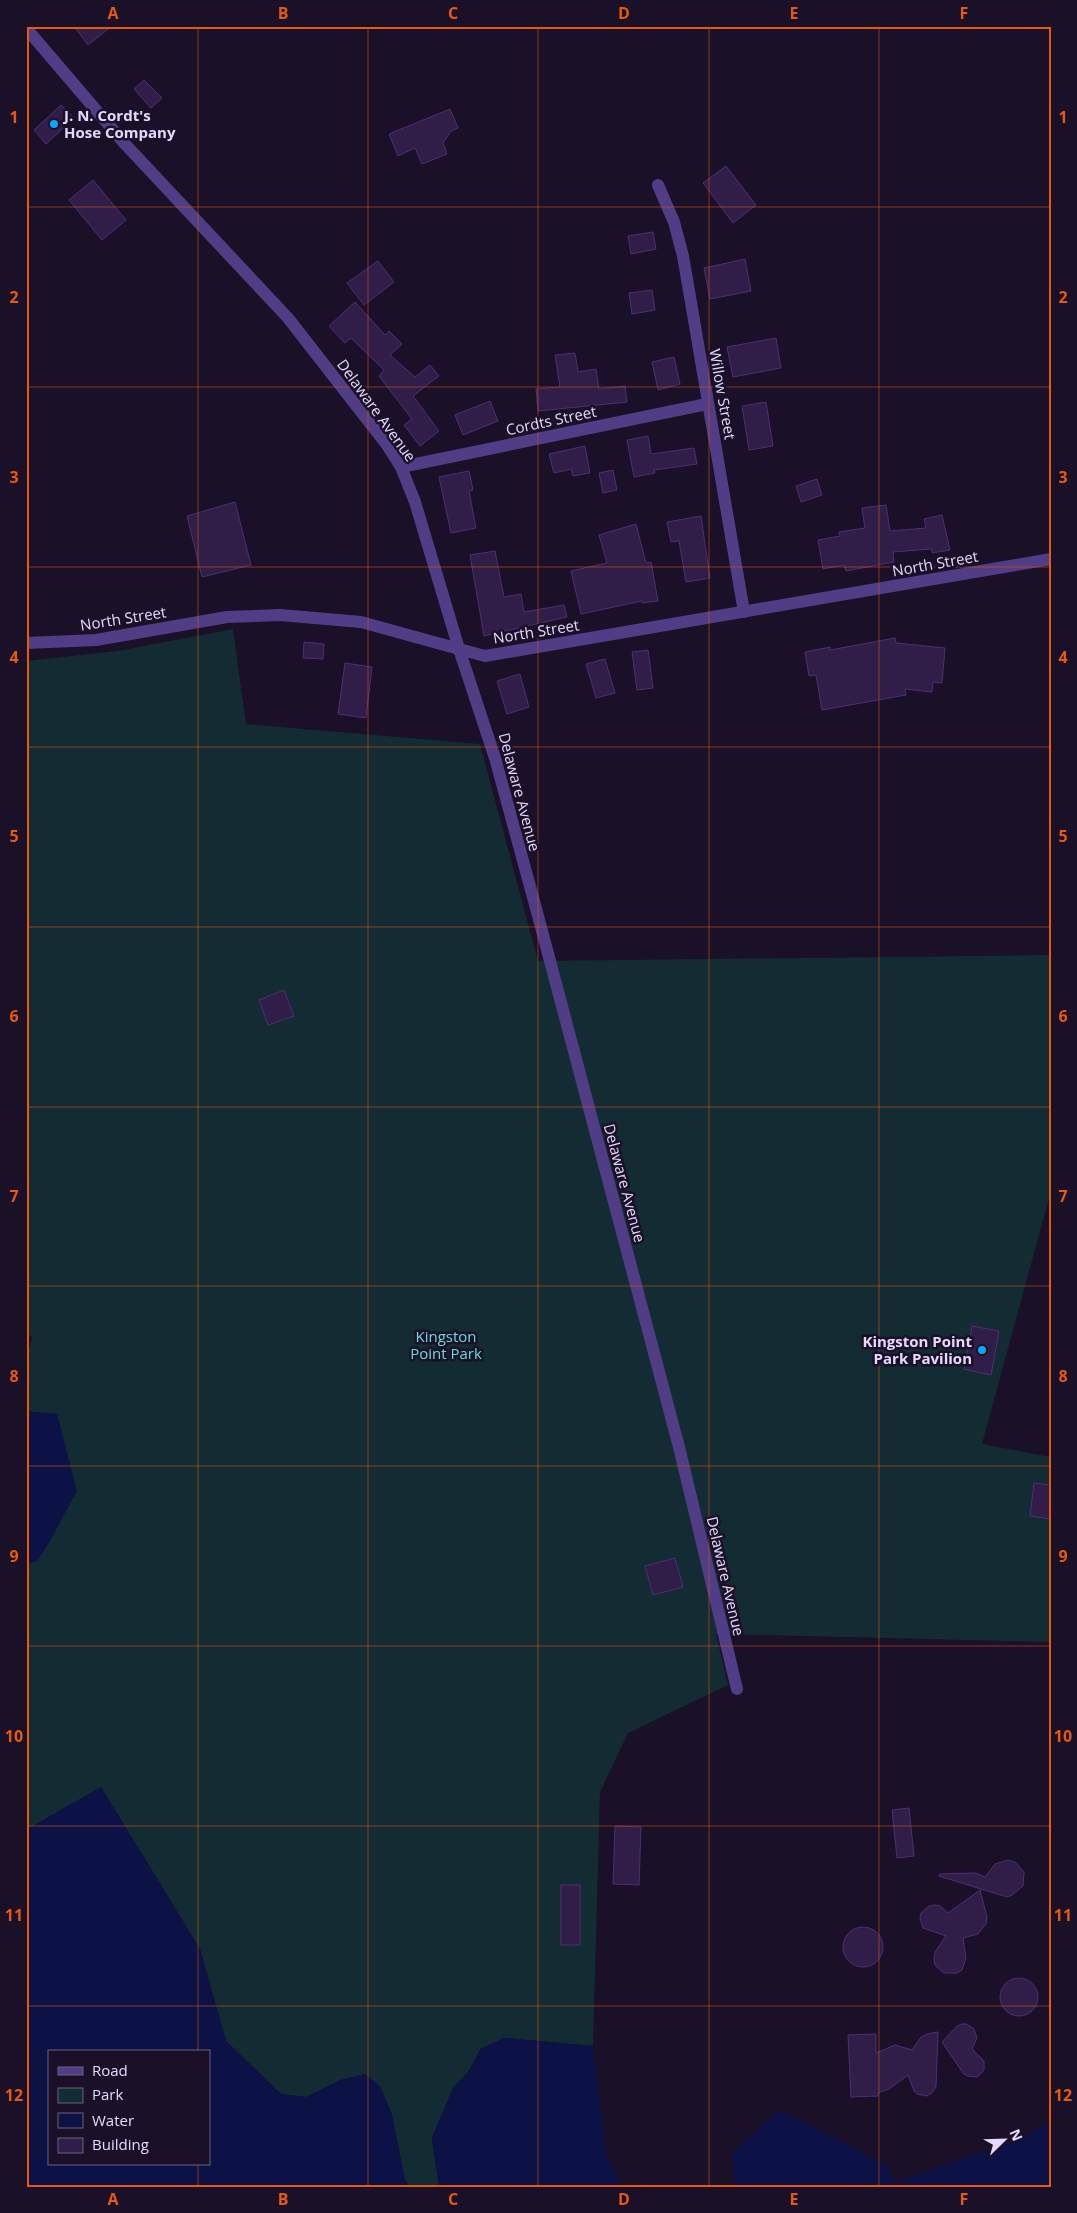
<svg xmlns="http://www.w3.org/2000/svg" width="1077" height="2213" font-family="'Open Sans',sans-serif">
<rect width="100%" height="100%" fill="#1a1028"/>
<path fill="#132b32" d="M 233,629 L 246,724 L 480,744 L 538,961 L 1051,955 L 1051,1191 L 982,1444 L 1051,1457 L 1051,1642 L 716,1634 L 728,1685 L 628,1733 L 600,1792 L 593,2046 L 504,2038 L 480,2050 L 469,2071 L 453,2088 L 432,2138 L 439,2187 L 410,2187 L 340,2080 L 306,2097 L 281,2094 L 226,2041 L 200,1949 L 101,1787 L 26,1830 L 26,1564 L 37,1561 L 57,1415 L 26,1411 L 26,1359 L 32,1338 L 26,1330 L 26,661 L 117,651 Z"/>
<path fill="#0c1246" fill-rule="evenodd" d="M 26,1411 L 57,1414 L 77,1491 L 50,1541 L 37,1561 L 26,1564 Z
M 101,1787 L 200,1949 L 226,2041 L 281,2094 L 306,2097 L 340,2080 L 365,2074 L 380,2086 L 392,2114 L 405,2179 L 410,2187 L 26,2187 L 26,1830 ZM 49,2052 L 209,2052 L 209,2164 L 49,2164 Z
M 504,2038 L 593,2046 L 607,2158 L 620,2183 L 656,2187 L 439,2187 L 432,2138 L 453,2088 L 469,2071 L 480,2049 Z
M 779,2110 L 887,2165 L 895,2183 L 1019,2139 L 1051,2122 L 1051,2187 L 735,2187 L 733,2152 Z"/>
<path fill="#301d48" stroke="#4e2f74" d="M 74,26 L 112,26 L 88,45 Z
M 144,80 L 162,98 L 151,108 L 134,89 Z
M 61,105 L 74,118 L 46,144 L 34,130 Z
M 450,109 L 458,128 L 451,131 L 443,143 L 447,154 L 422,164 L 415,148 L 398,156 L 389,134 Z
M 726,166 L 756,205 L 733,223 L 703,183 Z
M 93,180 L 126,220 L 102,240 L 69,200 Z
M 653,232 L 656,249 L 631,254 L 628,236 Z
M 745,259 L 751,291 L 710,299 L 704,268 Z
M 378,261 L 394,282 L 364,305 L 347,283 Z
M 652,290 L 655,310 L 632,314 L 629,293 Z
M 355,302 L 385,335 L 389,331 L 402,344 L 390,355 L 415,377 L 430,365 L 439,376 L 413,396 L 439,431 L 420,446 L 404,425 L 412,419 L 379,376 L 384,370 L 351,338 L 345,343 L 329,326 Z
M 776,338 L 781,368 L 733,377 L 727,347 Z
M 575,353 L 578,372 L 596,369 L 599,389 L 625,386 L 627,402 L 538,411 L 536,389 L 560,387 L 555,355 Z
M 674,357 L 680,384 L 658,390 L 652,362 Z
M 490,401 L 498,421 L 463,435 L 455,415 Z
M 766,402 L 773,446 L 749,450 L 742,406 Z
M 648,436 L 651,454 L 694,448 L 697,464 L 654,470 L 655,473 L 634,477 L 627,440 Z
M 585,446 L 590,473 L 573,476 L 571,469 L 554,473 L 549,454 Z
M 613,470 L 617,490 L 603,493 L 599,473 Z
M 469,471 L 473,490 L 469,491 L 476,528 L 451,533 L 439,477 Z
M 817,479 L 822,495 L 801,502 L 796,486 Z
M 235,502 L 251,565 L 202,577 L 187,516 Z
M 886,505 L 890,531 L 926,528 L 924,519 L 942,515 L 950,550 L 932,553 L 931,549 L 893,552 L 894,562 L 846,571 L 844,565 L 823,569 L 818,540 L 840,536 L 839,532 L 865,528 L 862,508 Z
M 701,516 L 710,578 L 686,582 L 679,541 L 671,542 L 667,522 Z
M 636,524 L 646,563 L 651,562 L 658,601 L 642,603 L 642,601 L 581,614 L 571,571 L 607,563 L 599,535 Z
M 495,551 L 504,597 L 521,594 L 524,612 L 564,605 L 567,617 L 484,636 L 470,555 Z
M 895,638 L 896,643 L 945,648 L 942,683 L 933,682 L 932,692 L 905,689 L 906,695 L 822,710 L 816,675 L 809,676 L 805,652 L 830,647 L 830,650 Z
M 304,642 L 324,644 L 323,659 L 303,658 Z
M 648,650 L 653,688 L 637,690 L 632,652 Z
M 605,659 L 615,693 L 596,698 L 586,664 Z
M 345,663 L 372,667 L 366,718 L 338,714 Z
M 520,674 L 529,707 L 507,714 L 497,681 Z
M 284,990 L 294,1016 L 268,1025 L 259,1000 Z
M 972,1326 L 999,1331 L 991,1375 L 964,1369 Z
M 1034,1483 L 1051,1485 L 1051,1519 L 1030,1516 Z
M 675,1558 L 683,1587 L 653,1595 L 645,1566 Z
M 909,1808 L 914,1856 L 897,1858 L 892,1810 Z
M 615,1826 L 641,1827 L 639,1885 L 613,1884 Z
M 1008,1860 L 1015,1862 L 1024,1872 L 1023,1886 L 1012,1895 L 1007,1897 L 939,1876 L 940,1874 L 976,1873 L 985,1877 L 995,1864 Z
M 561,1885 L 580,1885 L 580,1945 L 561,1945 Z
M 980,1890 L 987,1917 L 986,1924 L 978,1934 L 963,1938 L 966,1958 L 962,1970 L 957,1973 L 944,1973 L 935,1965 L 934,1958 L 935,1952 L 946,1936 L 923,1928 L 920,1918 L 921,1913 L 929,1906 L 935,1905 L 940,1906 L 948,1913 Z
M843 1947a20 20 0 1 1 40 0a20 20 0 1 1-40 0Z
M1000 1997a19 19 0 1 1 38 0a19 19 0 1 1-38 0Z
M 962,2024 L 967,2024 L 974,2029 L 977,2038 L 972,2049 L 984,2061 L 984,2070 L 977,2077 L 967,2076 L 963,2073 L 942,2042 L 957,2026 Z
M 938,2032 L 936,2087 L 931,2094 L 926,2096 L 917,2094 L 914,2091 L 908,2075 L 889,2089 L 878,2093 L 878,2096 L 851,2097 L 848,2035 L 876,2034 L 876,2053 L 895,2045 L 912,2050 L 921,2037 L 927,2034 Z"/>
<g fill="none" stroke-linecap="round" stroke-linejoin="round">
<path stroke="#513c86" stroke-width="12" d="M 658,185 L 674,222 L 683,256 L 744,612
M 401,467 L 707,404
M 459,649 L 495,758 L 537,912 L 679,1447 L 737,1689
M 459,649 L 485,656 L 1051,559"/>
<path stroke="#513c86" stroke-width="12" d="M 26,28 L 125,144 L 288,318 L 387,445 L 401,467 L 415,502 L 459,649
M 26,643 L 96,640 L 227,617 L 280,615 L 361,622 L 459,649"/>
</g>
<path fill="none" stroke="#e8590c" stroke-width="1" stroke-opacity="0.55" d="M 198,26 L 198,2052M 368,26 L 368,2187M 538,26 L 538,2187M 709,26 L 709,2187M 879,26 L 879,2187M 26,207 L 1051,207M 26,387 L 1051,387M 26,567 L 1051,567M 26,747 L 1051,747M 26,927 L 1051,927M 26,1107 L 1051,1107M 26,1286 L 1051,1286M 26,1466 L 1051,1466M 26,1646 L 1051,1646M 26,1826 L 1051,1826M 26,2006 L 1051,2006M 198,2164 L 198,2187"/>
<g fill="#08a7fa" stroke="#1a1028" stroke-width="2">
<circle cx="54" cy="124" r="5"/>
<circle cx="982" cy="1350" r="5"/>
</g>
<g text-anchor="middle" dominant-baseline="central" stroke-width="5" stroke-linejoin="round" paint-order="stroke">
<g font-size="15" font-weight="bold" fill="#e6d8fe" stroke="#1a1028" text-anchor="start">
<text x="64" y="115">J. N. Cordt's<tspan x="64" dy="17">Hose Company</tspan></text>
<text x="972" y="1341" text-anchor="end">Kingston Point<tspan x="972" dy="17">Park Pavilion</tspan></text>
</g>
<g font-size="15" fill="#e6d8fe" stroke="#1a1028">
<text transform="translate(723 394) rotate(80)">Willow Street</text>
<text transform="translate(377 410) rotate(54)">Delaware Avenue</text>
<text transform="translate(551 420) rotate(-12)">Cordts Street</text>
<text transform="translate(935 563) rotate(-10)">North Street</text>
<text transform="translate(123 618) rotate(-9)">North Street</text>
<text transform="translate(536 631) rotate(-9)">North Street</text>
<text transform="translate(520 792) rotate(75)">Delaware Avenue</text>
<text transform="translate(625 1183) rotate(75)">Delaware Avenue</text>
<text transform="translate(726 1576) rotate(77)">Delaware Avenue</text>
</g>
<g font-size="15" fill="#64dedd" stroke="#1a1028">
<text x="446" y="1336">Kingston<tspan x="446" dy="17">Point Park</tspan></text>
</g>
</g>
<rect width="1077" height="2213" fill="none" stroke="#1a1028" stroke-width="55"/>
<rect x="48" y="2050" width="162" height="115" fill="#1a1028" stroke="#6c607e"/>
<rect x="58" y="2067" width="25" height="8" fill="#513c86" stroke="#6c607e"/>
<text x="92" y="2076" font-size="15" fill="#e6d8fe">Road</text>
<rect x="58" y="2088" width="25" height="15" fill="#132b32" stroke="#6c607e"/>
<text x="92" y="2100" font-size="15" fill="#e6d8fe">Park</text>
<rect x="58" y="2113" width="25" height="15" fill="#0c1246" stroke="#6c607e"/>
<text x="92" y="2126" font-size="15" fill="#e6d8fe">Water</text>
<rect x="58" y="2138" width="25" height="15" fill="#301d48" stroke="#6c607e"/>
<text x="92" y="2150" font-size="15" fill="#e6d8fe">Building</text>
<g transform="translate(1004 2140) rotate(67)" stroke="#1a1028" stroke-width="4" paint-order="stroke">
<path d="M0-4L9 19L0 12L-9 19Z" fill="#e6d8fe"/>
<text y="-8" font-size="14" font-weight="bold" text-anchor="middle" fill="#e6d8fe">N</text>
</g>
<rect x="28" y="28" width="1022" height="2158" fill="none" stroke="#e8590c" stroke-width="2"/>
<g font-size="16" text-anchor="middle" font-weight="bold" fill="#e8590c">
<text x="113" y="19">A</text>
<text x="283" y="19">B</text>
<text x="453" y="19">C</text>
<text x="624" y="19">D</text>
<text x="794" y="19">E</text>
<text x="964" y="19">F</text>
<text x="14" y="123">1</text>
<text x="1063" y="123">1</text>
<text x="14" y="303">2</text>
<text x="1063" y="303">2</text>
<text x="14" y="483">3</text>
<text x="1063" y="483">3</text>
<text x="14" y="663">4</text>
<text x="1063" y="663">4</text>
<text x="14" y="842">5</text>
<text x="1063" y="842">5</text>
<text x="14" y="1022">6</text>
<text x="1063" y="1022">6</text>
<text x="14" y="1202">7</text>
<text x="1063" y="1202">7</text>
<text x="14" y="1382">8</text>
<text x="1063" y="1382">8</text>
<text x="14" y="1562">9</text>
<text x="1063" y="1562">9</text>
<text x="14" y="1742">10</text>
<text x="1063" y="1742">10</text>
<text x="14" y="1921">11</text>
<text x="1063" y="1921">11</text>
<text x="14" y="2101">12</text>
<text x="1063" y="2101">12</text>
<text x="113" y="2205">A</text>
<text x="283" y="2205">B</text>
<text x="453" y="2205">C</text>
<text x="624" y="2205">D</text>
<text x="794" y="2205">E</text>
<text x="964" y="2205">F</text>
</g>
</svg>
